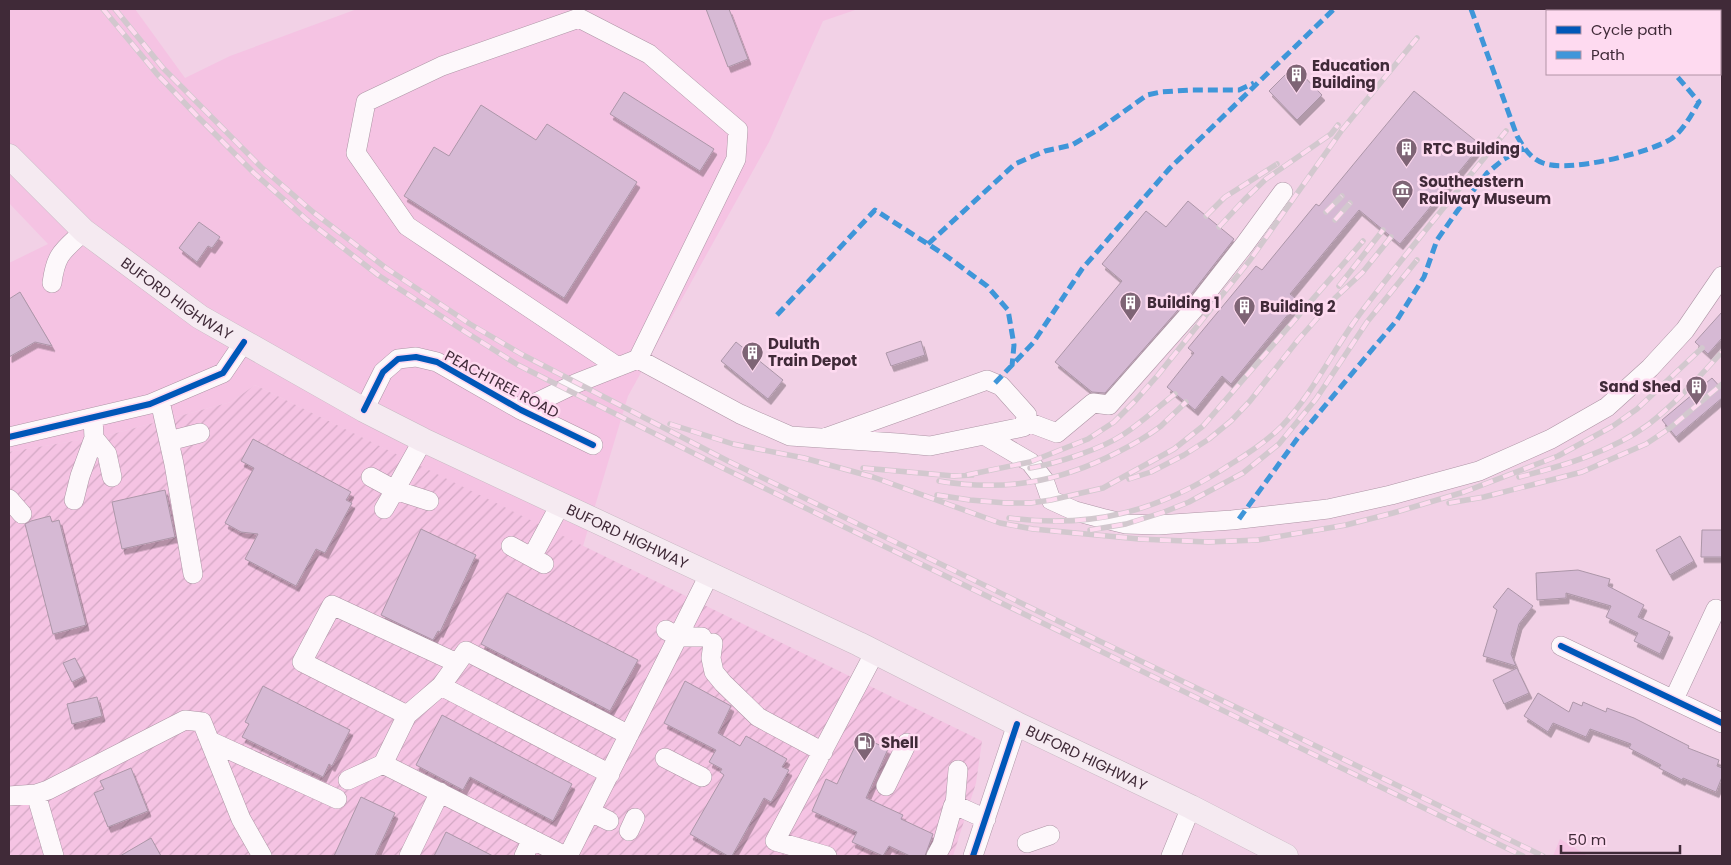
<svg xmlns="http://www.w3.org/2000/svg" width="1731" height="865" font-family="Poppins,sans-serif">
<defs>
<pattern id="industrial-furrows" width="10" height="10" patternUnits="userSpaceOnUse" patternTransform="scale(1.25)"><rect width="10" height="10" fill="#f5c3e3"/><path d="M-1 1l2-2M0 10L10 0M9 11l2-2" fill="none" stroke="#d3a8c4"/></pattern>
<filter id="shadow"><feDropShadow dx="3" dy="5.5" stdDeviation="0" flood-color="#0004"/></filter>
</defs>
<rect width="100%" height="100%" fill="#f2d1e6"/>
<path fill="#f5c3e3" d="M 9,9 L 135,9 L 185,78 L 230,56 L 357,9 L 858,9 L 823,21 L 769,142 L 628,396 L 583,546 L 255,385 L 231,402 L 109,435 L 9,452 L 9,263 L 48,244 L 9,203 Z
M 1560,839 L 1588,856 L 1553,856 Z"/>
<path fill="url(#industrial-furrows)" d="M 255,385 L 982,741 L 976,783 L 953,856 L 9,856 L 9,452 L 109,435 L 231,402 Z"/>
<path fill="#d6b9d4" stroke="#ac96a8" filter="url(#shadow)" d="M 706,9 L 729,9 L 748,59 L 728,67 Z
M 1294,66 L 1322,95 L 1297,120 L 1269,91 Z
M 1414,91 L 1481,145 L 1400,244 L 1359,210 L 1290,294 L 1299,301 L 1231,384 L 1222,376 L 1195,410 L 1167,387 L 1194,353 L 1188,348 L 1256,266 L 1262,270 L 1316,204 L 1319,206 Z
M 624,92 L 714,149 L 700,171 L 610,114 Z
M 481,105 L 536,140 L 547,124 L 637,182 L 564,298 L 404,196 L 434,147 L 449,156 Z
M 1188,201 L 1234,239 L 1185,302 L 1105,393 L 1092,392 L 1055,362 L 1122,281 L 1102,264 L 1146,211 L 1166,227 Z
M 199,222 L 220,237 L 212,248 L 208,246 L 197,262 L 179,248 Z
M 20,292 L 52,346 L 35,342 L 9,357 L 9,299 Z
M 1722,312 L 1722,338 L 1708,354 L 1695,342 Z
M 921,341 L 925,355 L 891,366 L 886,353 Z
M 736,342 L 783,380 L 768,399 L 721,361 Z
M 1712,378 L 1722,389 L 1722,398 L 1676,437 L 1662,420 Z
M 253,439 L 351,492 L 346,500 L 352,503 L 325,553 L 316,549 L 296,586 L 245,559 L 258,534 L 241,532 L 225,523 L 254,468 L 241,461 Z
M 165,490 L 175,537 L 122,549 L 112,502 Z
M 50,516 L 52,522 L 59,520 L 86,625 L 53,634 L 25,524 L 31,521 Z
M 421,529 L 476,555 L 440,632 L 438,631 L 433,640 L 381,615 Z
M 1702,530 L 1722,530 L 1722,557 L 1701,557 Z
M 1680,536 L 1694,561 L 1670,575 L 1656,550 Z
M 1578,570 L 1610,579 L 1608,586 L 1644,605 L 1638,617 L 1670,632 L 1660,654 L 1634,641 L 1638,633 L 1606,617 L 1611,606 L 1566,593 L 1566,598 L 1537,600 L 1536,573 Z
M 1508,588 L 1533,606 L 1519,624 L 1511,654 L 1516,666 L 1483,656 L 1497,610 L 1493,607 Z
M 507,593 L 638,660 L 610,711 L 481,644 Z
M 75,658 L 84,676 L 72,682 L 63,663 Z
M 1517,668 L 1529,693 L 1504,704 L 1493,680 Z
M 685,681 L 731,706 L 718,733 L 740,746 L 746,736 L 787,759 L 782,767 L 789,770 L 771,802 L 764,798 L 732,856 L 728,856 L 690,834 L 724,775 L 720,772 L 722,769 L 709,762 L 716,750 L 664,723 Z
M 263,686 L 350,730 L 332,766 L 329,764 L 323,777 L 242,737 L 249,724 L 245,722 Z
M 1538,693 L 1569,712 L 1573,702 L 1582,706 L 1583,702 L 1606,712 L 1607,708 L 1634,718 L 1689,746 L 1688,748 L 1719,760 L 1717,766 L 1722,768 L 1722,777 L 1716,792 L 1683,778 L 1682,780 L 1659,768 L 1661,765 L 1629,748 L 1631,744 L 1590,729 L 1586,737 L 1553,723 L 1548,732 L 1524,716 Z
M 97,697 L 102,716 L 72,724 L 67,704 Z
M 442,715 L 572,784 L 553,821 L 470,777 L 463,790 L 416,765 Z
M 860,736 L 888,749 L 866,798 L 903,815 L 901,819 L 933,834 L 925,856 L 910,856 L 889,846 L 883,856 L 852,842 L 857,832 L 812,811 L 826,779 L 837,784 Z
M 131,768 L 148,811 L 108,827 L 94,793 L 104,789 L 100,781 Z
M 361,797 L 395,813 L 375,856 L 334,856 Z
M 446,832 L 493,856 L 434,856 Z
M 151,838 L 161,856 L 120,856 Z"/>
<g fill="none" stroke-linecap="round" stroke-linejoin="round">
<defs>
<path id="minor" d="M 52,283 C 56,253 63,251 84,231
M 638,359 L 740,414 L 790,436 L 897,443 L 930,446 L 1023,427 L 1027,415 L 1001,386 L 987,380 L 825,438
M 160,401 L 174,464 L 193,574
M 364,410 L 383,372 L 398,359 L 416,357 L 437,362 L 521,410 L 593,445
M 521,410 L 577,383 L 638,359 L 736,159 L 738,130 L 649,54 L 579,18 L 442,66 L 366,102 L 356,153 L 407,226 L 618,367
M 1025,421 L 1057,433 L 1093,403 L 1109,405 L 1194,309 L 1245,244 L 1283,192
M 984,435 L 1030,462 L 1044,480 L 1051,500 L 1075,511 L 1101,518 L 1126,524 L 1158,525 L 1232,520 L 1328,509 L 1391,495 L 1479,471 L 1551,439 L 1607,407 L 1650,368 L 1685,330 L 1722,276
M 9,437 L 150,404 L 223,373 L 244,342
M 94,438 L 107,454 L 112,477
M 169,441 L 200,433
M 371,477 L 395,490 L 423,440
M 9,499 L 22,514
M 74,500 L 80,476 L 94,438 L 93,418
M 384,509 L 395,490 L 429,501
M 511,546 L 544,564
M 532,557 L 560,505
M 666,630 L 678,637 L 702,637
M 713,643 L 711,658 L 714,672 L 723,683 L 758,717 L 823,752
M 1561,646 L 1722,723
M 457,663 L 332,605 L 302,662 L 407,715 L 383,764 L 565,856
M 441,686 L 610,774
M 1674,699 L 1716,609
M 407,715 L 441,686 L 466,651 L 629,735
M 210,741 L 337,799
M 665,758 L 702,777
M 958,770 L 955,805 L 986,819
M 348,780 L 383,764
M 886,786 L 907,743
M 36,794 L 54,856
M 9,796 L 36,794 L 48,790 L 185,720 L 202,722 L 241,819 L 262,856
M 591,812 L 609,821
M 629,831 L 635,818
M 1027,843 L 1050,835
M 409,856 L 440,792
M 524,856 L 532,839
M 568,856 L 710,573
M 827,856 L 775,841 L 875,652
M 936,856 L 942,845 L 953,806
M 973,856 L 1017,724
M 1171,856 L 1191,807"/>
<g id="major">
<path id="s1" d="M 9,156 L 84,231 L 200,317 L 364,410 L 423,440 L 859,644 L 1017,724 L 1191,807 L 1286,856"/>
</g>
</defs>
<use href="#minor" stroke="#ad95a5" stroke-width="20"/>
<use href="#major" stroke="#c9b8c3" stroke-width="25"/>
<use href="#minor" stroke="#fdf8fb" stroke-width="19"/>
<use href="#major" stroke="#f5eaf1" stroke-width="24"/>
<defs>
<path id="rail" d="M 103,9 L 157,74 L 198,117 L 254,173 L 307,220 L 378,275 L 464,331 L 518,365 L 725,469 L 1523,856
M 115,9 L 163,68 L 261,167 L 313,212 L 386,268 L 470,324 L 523,355 L 728,461 L 1543,856
M 1326,212 L 1342,196
M 1206,216 L 1225,197 L 1277,164
M 1335,220 L 1350,203
M 1219,227 L 1245,199 L 1266,179 L 1331,134 L 1338,125
M 1339,286 L 1383,230
M 670,424 L 733,444 L 804,458 L 873,477 L 1000,523 L 1033,529 L 1139,539 L 1208,542 L 1258,540 L 1346,525 L 1393,513 L 1464,492 L 1558,456 L 1613,426 L 1637,409 L 1702,348
M 863,468 L 954,476 L 972,475
M 1030,468 C 1055,464 1102,449 1124,434 C 1142,422 1158,407 1175,394
M 967,475 L 1030,462 L 1088,439 L 1114,422 L 1136,400 L 1158,375 L 1250,260 L 1342,130 L 1417,38
M 1519,477 C 1563,466 1611,452 1649,424 C 1676,403 1699,377 1722,352
M 1129,479 L 1151,472 L 1184,455 L 1209,439 L 1231,421 L 1250,401 L 1298,340 L 1335,298 L 1362,273 L 1391,237
M 939,481 C 1004,492 1060,482 1118,452 C 1132,445 1148,436 1161,426 C 1169,418 1178,410 1186,402
M 937,495 L 970,500 L 1006,503 L 1031,503 L 1051,500 L 1103,488 L 1174,449 L 1203,426 L 1363,241
M 1449,503 L 1484,497 L 1582,472 L 1616,457 L 1646,444 L 1670,428 L 1722,384
M 1009,518 C 1093,529 1160,511 1231,464 C 1249,453 1267,441 1282,426 C 1314,392 1334,348 1362,311 C 1408,250 1458,191 1506,131
M 1090,530 L 1126,524 L 1164,512 L 1189,502 L 1243,473 L 1279,444 L 1316,399 L 1367,322 L 1417,260"/>
</defs>
<use href="#rail" stroke="#d2c8ce" stroke-width="5.5"/>
<use href="#rail" stroke="#fedaf0" stroke-width="4" stroke-dasharray="11" stroke-linecap="butt"/>
<path stroke="#3f96d9" stroke-width="5" stroke-dasharray="10 5" stroke-linecap="butt" d="M 1471,9 L 1517,136 C 1524,148 1530,158 1543,163 C 1568,173 1649,153 1671,139 C 1684,130 1691,115 1699,102 L 1675,74
M 928,244 L 1015,164 L 1045,151 L 1072,145 L 1101,128 L 1147,95 L 1161,92 L 1190,90 L 1239,90 L 1254,83
M 777,315 L 875,210 L 945,255 L 987,286 L 1008,310 L 1014,345 L 1012,366
M 995,383 L 1033,343 L 1082,269 L 1170,168 L 1334,9
M 1239,519 L 1297,439 L 1397,320 L 1424,277 L 1437,240 L 1458,210 L 1487,173 L 1504,159 L 1524,148"/>
<defs>
<path id="cycleway" d="M 364,410 L 383,372 L 398,359 L 416,357 L 437,362 L 521,410 L 593,445
M 9,437 L 150,404 L 223,373 L 244,342
M 1561,646 L 1722,723
M 973,856 L 1017,724"/>
</defs>
<use href="#cycleway" stroke="#fedaf0" stroke-width="9"/>
<use href="#cycleway" stroke="#0057b8" stroke-width="6"/>
</g>
<defs>
<symbol id="building-pin" viewBox="-11 -11 22 30"><path d="M0 17L-7.5 6A9.5 9.5 0 1 1 7.5 6Z" fill="#7e6475" stroke="#fedaf0"/><path d="M-4-6H4V6H1V3H-1V6H-4ZM-2.5-4.3h1.7v1.8h-1.7ZM.8-4.3h1.7v1.8H.8ZM-2.5-1h1.7V.8h-1.7ZM.8-1h1.7V.8H.8Z" fill="#fff"/></symbol>
<symbol id="museum-pin" viewBox="-11 -11 22 30"><path d="M0 17L-7.5 6A9.5 9.5 0 1 1 7.5 6Z" fill="#7e6475" stroke="#fedaf0"/><path d="M0-6L6-3V-2H-6V-3ZM-5-1h2V3h-2ZM-1-1h2V3h-2ZM3-1h2V3H3ZM-6 4H6V6H-6Z" fill="#fff"/></symbol>
<symbol id="fuel-pin" viewBox="-11 -11 22 30"><path d="M0 17L-7.5 6A9.5 9.5 0 1 1 7.5 6Z" fill="#7e6475" stroke="#fedaf0"/><path d="M-5.5-6h7V0h2V4h1.3V-2.5L3-4.5l.8-.8L6-3V5H2.5V1h-1V6h-7ZM-4.2-4.7v3.2H.2V-4.7Z" fill="#fff"/></symbol>
</defs>
<g fill-rule="evenodd">
<use href="#building-pin" x="1284" y="62" width="25" height="34"/>
<use href="#building-pin" x="1394" y="136" width="25" height="34"/>
<use href="#museum-pin" x="1390" y="178" width="25" height="34"/>
<use href="#building-pin" x="1118" y="290" width="25" height="34"/>
<use href="#building-pin" x="1232" y="294" width="25" height="34"/>
<use href="#building-pin" x="740" y="340" width="25" height="34"/>
<use href="#building-pin" x="1684" y="374" width="25" height="34"/>
<use href="#fuel-pin" x="852" y="730" width="25" height="34"/>
</g>
<g text-anchor="middle" dominant-baseline="central" stroke-width="5" stroke-linejoin="round" paint-order="stroke">
<g font-size="15" font-weight="bold" fill="#402a38" stroke="#fedaf0" text-anchor="start">
<text x="1312" y="65">Education<tspan x="1312" dy="17">Building</tspan></text>
<text x="1423" y="148">RTC Building</text>
<text x="1419" y="181">Southeastern<tspan x="1419" dy="17">Railway Museum</tspan></text>
<text x="1147" y="302">Building 1</text>
<text x="1260" y="306">Building 2</text>
<text x="768" y="343">Duluth<tspan x="768" dy="17">Train Depot</tspan></text>
<text x="1681" y="386" text-anchor="end">Sand Shed</text>
<text x="881" y="742">Shell</text>
</g>
<g font-size="15" fill="#402a38" stroke="#fedaf0">
<text stroke="none"><textPath href="#s1" startOffset="221">BUFORD HIGHWAY</textPath></text>
<text transform="translate(502 384) rotate(28)">PEACHTREE ROAD</text>
<text stroke="none"><textPath href="#s1" startOffset="731">BUFORD HIGHWAY</textPath></text>
<text stroke="none"><textPath href="#s1" startOffset="1241">BUFORD HIGHWAY</textPath></text>
</g>
</g>
<rect width="1731" height="865" fill="none" stroke="#402a38" stroke-width="20"/>
<rect x="1546" y="10" width="175" height="65" fill="#fedaf0" stroke="#b294a6"/>
<rect x="1556" y="26" width="25" height="8" fill="#0057b8" stroke="#b294a6"/>
<text x="1591" y="35" font-size="15" fill="#402a38">Cycle path</text>
<rect x="1556" y="51" width="25" height="8" fill="#3f96d9" stroke="#b294a6"/>
<text x="1591" y="60" font-size="15" fill="#402a38">Path</text>
<path d="M1561 845v8h119v-8" fill="none" stroke="#402a38" stroke-width="2.5"/>
<text x="1568" y="845" font-size="15" fill="#402a38" stroke="#fedaf0" stroke-width="4" paint-order="stroke">50 m</text>
</svg>
